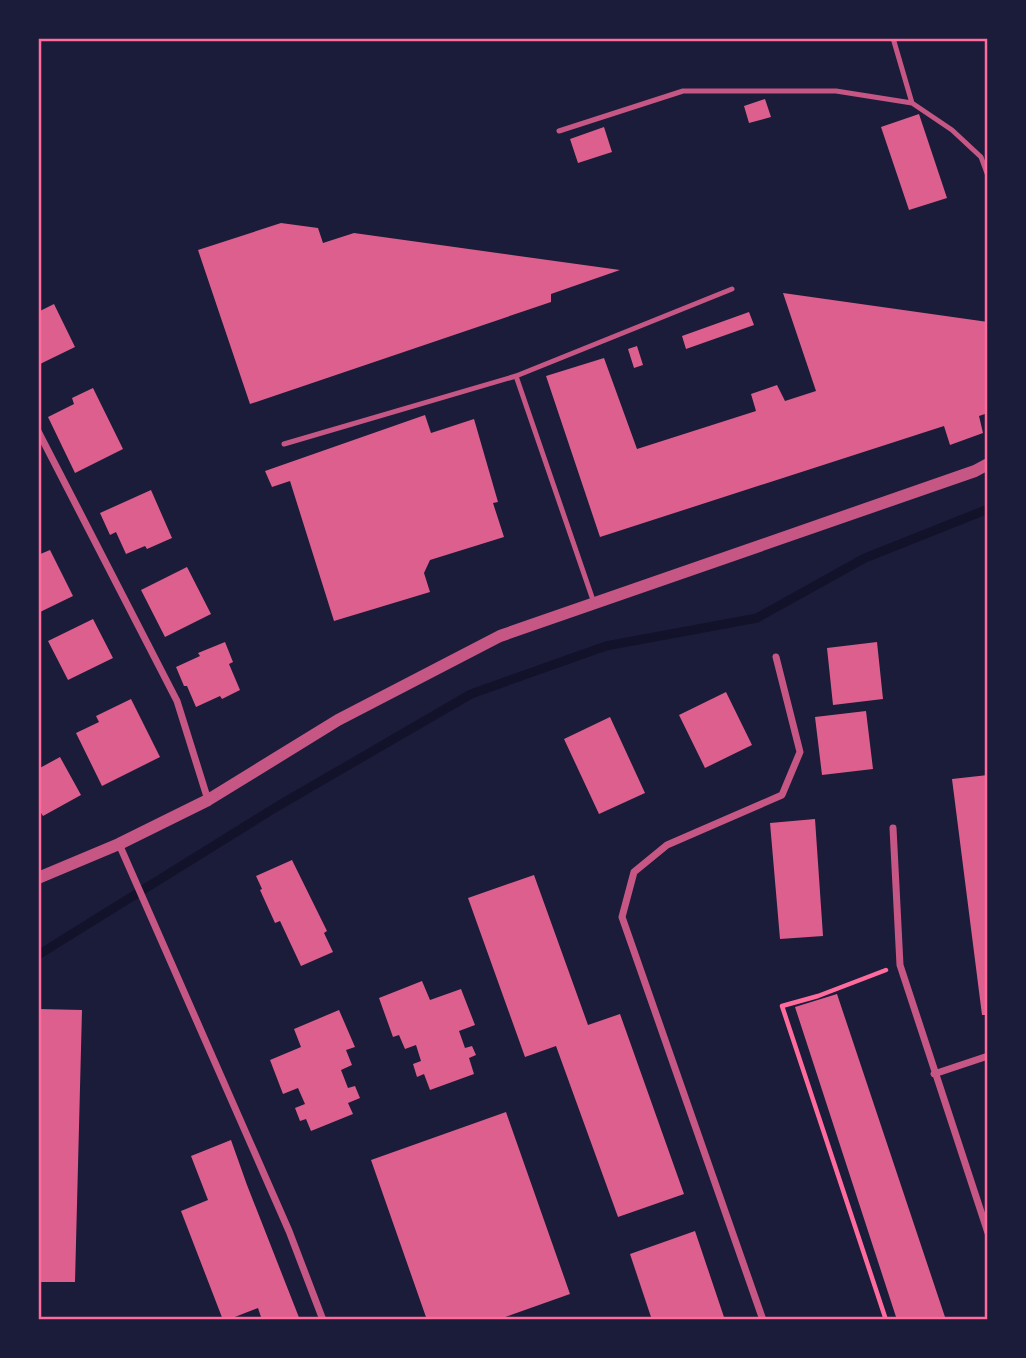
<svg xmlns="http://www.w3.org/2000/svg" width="1026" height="1358" font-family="Ubuntu,sans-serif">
<rect width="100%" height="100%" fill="#1b1b3a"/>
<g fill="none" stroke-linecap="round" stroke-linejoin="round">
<path stroke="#12122b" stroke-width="9" d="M 38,955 L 278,806 L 471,694 L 606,646 L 757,618 L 865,558 L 988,509"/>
</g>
<path fill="#dd5f8e" d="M 765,99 L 771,117 L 749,123 L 744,106 Z
M 919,114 L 947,198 L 909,210 L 881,127 Z
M 604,127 L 612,152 L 578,163 L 570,139 Z
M 281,223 L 318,228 L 323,243 L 354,233 L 620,270 L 551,294 L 551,302 L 250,404 L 198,250 Z
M 783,293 L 988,322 L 988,413 L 979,416 L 983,433 L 950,445 L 944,426 L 600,537 L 546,376 L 604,358 L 637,449 L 756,411 L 751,394 L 777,385 L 785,401 L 816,391 Z
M 54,304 L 75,347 L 38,365 L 38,312 Z
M 749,312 L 754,325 L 686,349 L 682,336 Z
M 637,346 L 643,365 L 634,368 L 628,349 Z
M 93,388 L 123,449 L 75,473 L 48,417 L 74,404 L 72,398 Z
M 425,415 L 431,433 L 474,419 L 498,502 L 493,503 L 504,537 L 430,560 L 424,573 L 430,592 L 334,621 L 290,481 L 272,487 L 265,471 Z
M 151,490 L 172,538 L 147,549 L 145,546 L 126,554 L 116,532 L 110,535 L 100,513 Z
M 50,550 L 73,596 L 38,613 L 38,555 Z
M 187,567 L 211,614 L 165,637 L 141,590 Z
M 93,619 L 113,658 L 68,680 L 48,641 Z
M 225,642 L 233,662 L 229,664 L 240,690 L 222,699 L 220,696 L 196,707 L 187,686 L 184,686 L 176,667 L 200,656 L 198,653 Z
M 877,642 L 883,699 L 833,705 L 827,648 Z
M 726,692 L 752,745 L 705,768 L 679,715 Z
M 131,699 L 160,757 L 102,786 L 76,733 L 99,722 L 96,716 Z
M 866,711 L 873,769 L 822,775 L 815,717 Z
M 610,717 L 645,793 L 599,814 L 564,739 Z
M 60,757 L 81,795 L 43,816 L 38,808 L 38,769 Z
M 988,775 L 988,1015 L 982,1015 L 952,779 Z
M 815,819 L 823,936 L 780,939 L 770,823 Z
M 292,860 L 327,931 L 324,933 L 333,952 L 301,966 L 280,921 L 275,923 L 260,890 L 262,889 L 256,876 Z
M 534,875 L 588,1025 L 620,1014 L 684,1194 L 618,1217 L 556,1046 L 525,1057 L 468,898 Z
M 422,981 L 430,1000 L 461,989 L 475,1025 L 459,1031 L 465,1048 L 472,1046 L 476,1055 L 469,1058 L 474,1074 L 430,1090 L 424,1074 L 417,1077 L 413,1064 L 421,1061 L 416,1045 L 405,1049 L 399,1035 L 393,1037 L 379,998 Z
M 837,994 L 946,1320 L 897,1320 L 795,1007 Z
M 38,1009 L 82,1010 L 75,1282 L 38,1282 Z
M 339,1010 L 355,1047 L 346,1050 L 352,1065 L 341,1070 L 348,1088 L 355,1086 L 360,1098 L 348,1103 L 353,1114 L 311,1131 L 306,1119 L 300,1121 L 295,1108 L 305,1104 L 298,1088 L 283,1094 L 270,1060 L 301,1047 L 294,1029 Z
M 506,1112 L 570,1294 L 497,1320 L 427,1320 L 371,1160 Z
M 231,1140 L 247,1185 L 300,1320 L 262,1320 L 258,1308 L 227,1320 L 223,1320 L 181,1211 L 208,1200 L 191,1156 Z
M 695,1231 L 725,1320 L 652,1320 L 630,1254 Z"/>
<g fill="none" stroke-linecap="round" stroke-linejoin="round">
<path stroke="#ff6b9d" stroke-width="4.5" d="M 886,1320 L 782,1006 L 818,996 L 886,970"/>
<path stroke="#c65784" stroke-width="5" d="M 893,38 L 912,103
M 559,131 L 683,91 L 836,91 L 912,103 L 952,130 L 981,157 L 988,176
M 284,444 L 516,376
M 594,603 L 516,376 L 732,289"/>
<path stroke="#c65784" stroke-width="7" d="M 38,431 L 177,701 L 208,800
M 893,828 L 900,965 L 988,1233
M 119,844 L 289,1231 L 323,1320
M 934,1074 L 988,1056
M 763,1320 L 622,917 L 634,872 L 667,845 L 782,795 L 800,752 L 776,657"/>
<path stroke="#c65784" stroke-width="12" d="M 38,878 L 119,844 L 208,800 L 338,720 L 500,636 L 975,471 L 988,464"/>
</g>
<rect width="1026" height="1358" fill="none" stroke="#1b1b3a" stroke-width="80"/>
<rect x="40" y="40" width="946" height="1278" fill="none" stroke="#ff6b9d" stroke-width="2.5"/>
</svg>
